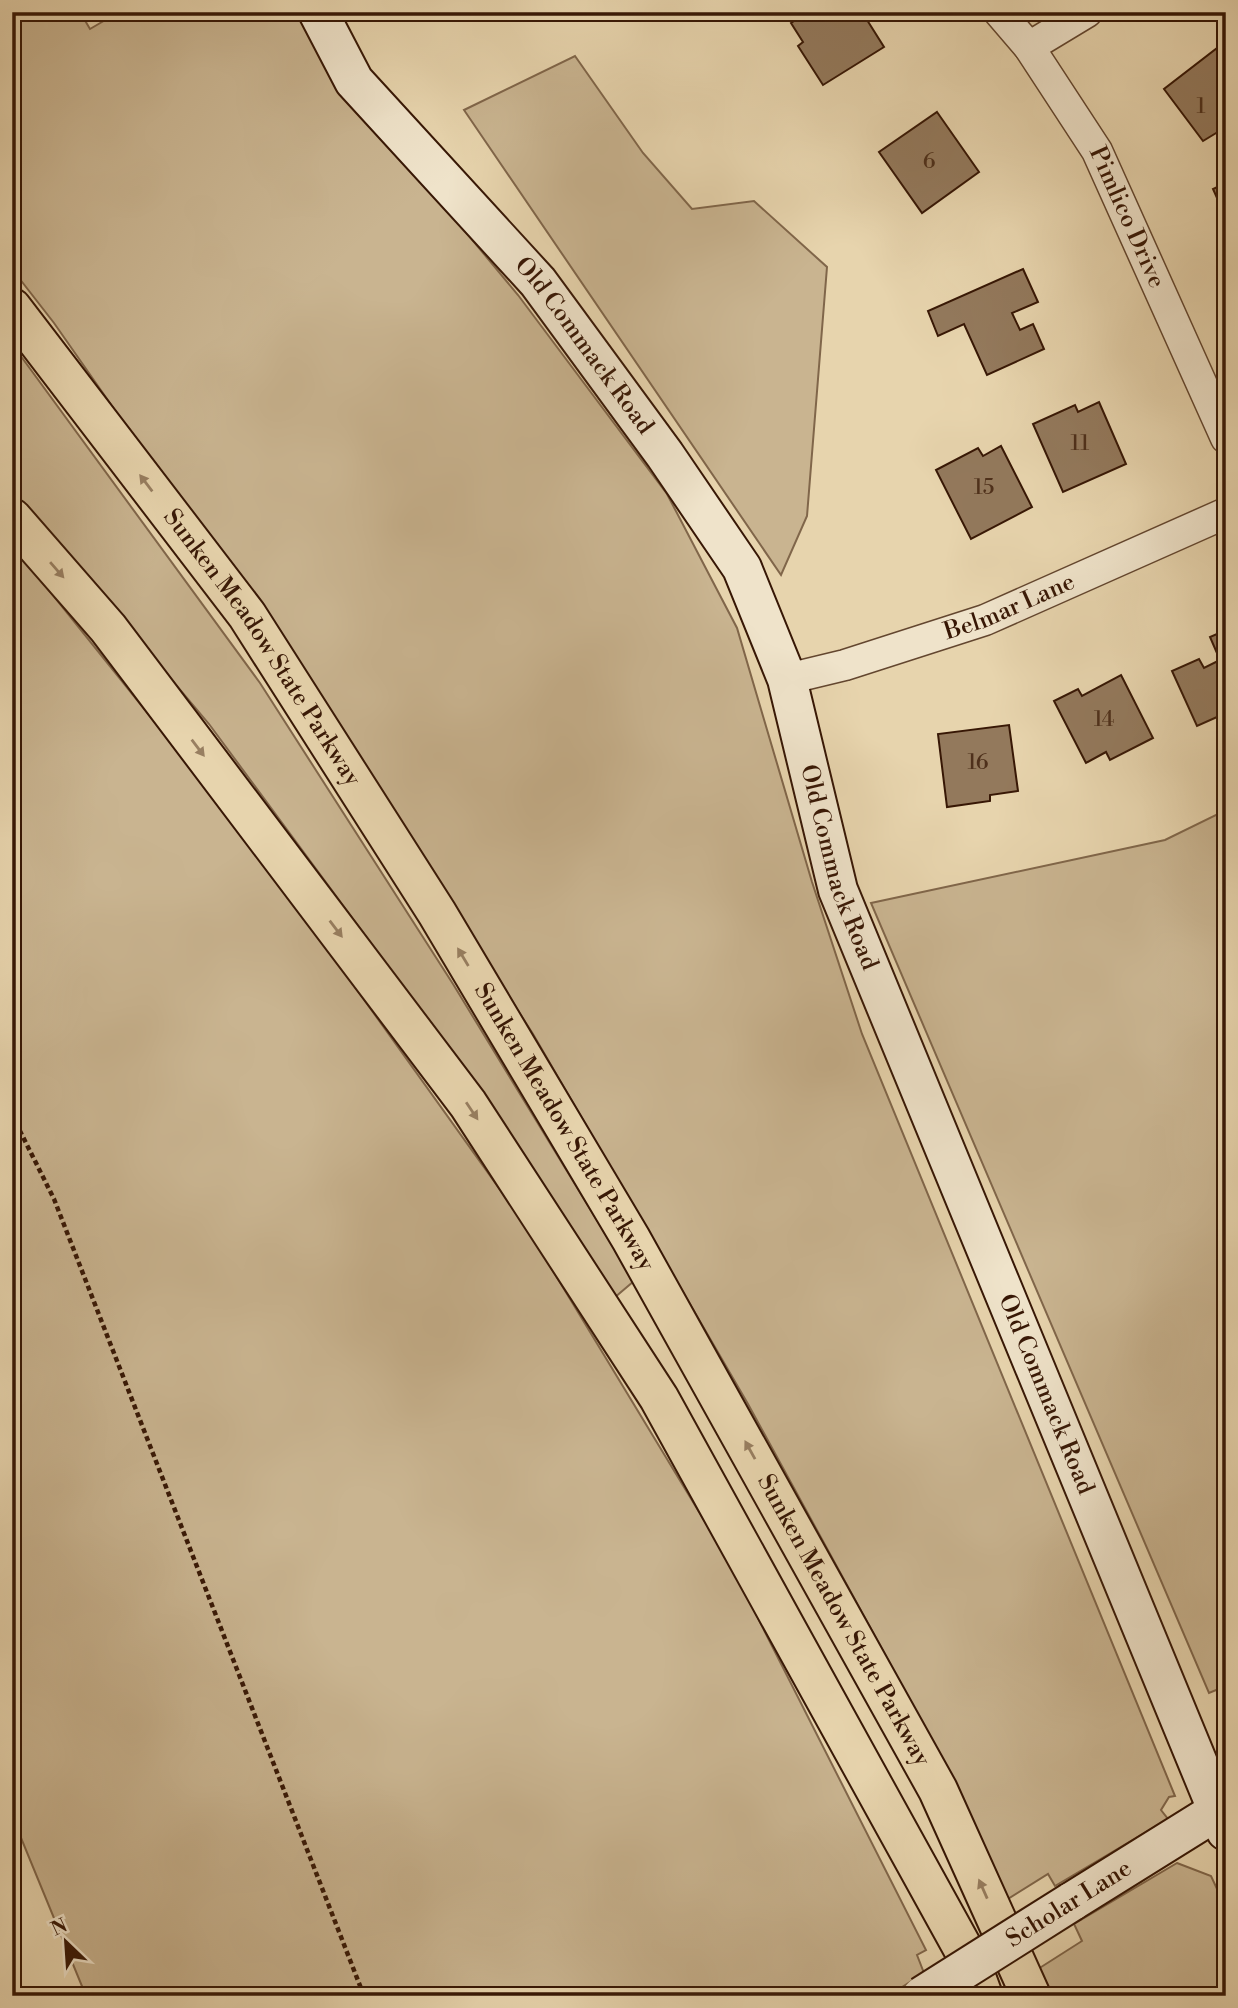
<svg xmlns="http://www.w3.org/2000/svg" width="1238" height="2008" font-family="'Libre Bodoni',serif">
<rect width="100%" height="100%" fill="#e7d4ad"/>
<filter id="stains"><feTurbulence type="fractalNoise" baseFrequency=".00286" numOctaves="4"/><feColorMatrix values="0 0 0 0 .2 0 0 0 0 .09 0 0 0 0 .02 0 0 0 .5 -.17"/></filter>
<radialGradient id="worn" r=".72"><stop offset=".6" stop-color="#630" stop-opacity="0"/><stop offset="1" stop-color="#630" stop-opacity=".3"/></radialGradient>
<path fill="#c9b490" stroke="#80664a" stroke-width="2" d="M 12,12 L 80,12 L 90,29 L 119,12 L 300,12 L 341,82 L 518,295 L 667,494 L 737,628 L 812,882 L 862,1034 L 1175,1796 L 1169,1797 L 1161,1810 L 1168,1819 L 1055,1886 L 1048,1874 L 1003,1902 L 929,1735 L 748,1404 L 533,1034 L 341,734 L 54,323 L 12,269 Z
M 575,56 L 643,153 L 692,209 L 754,201 L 827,267 L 807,516 L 781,575 L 464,110 Z
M 12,344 L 260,683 L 453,984 L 634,1281 L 614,1298 L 429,1022 L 209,724 L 12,490 Z
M 12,544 L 254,846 L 524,1223 L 730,1563 L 926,1950 L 917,1955 L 924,1973 L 888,1996 L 86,1996 L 12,1816 Z
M 1226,810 L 1226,1686 L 1209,1693 L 871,903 L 1165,840 Z
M 1177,1863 L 1211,1876 L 1226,1908 L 1226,1996 L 1051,1996 L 1038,1969 L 1082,1941 L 1074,1924 Z"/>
<path fill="#93795c" stroke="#371705" stroke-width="2" d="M 808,12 L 862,12 L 884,47 L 823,85 L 798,46 L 803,42 L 791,23 Z
M 1221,45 L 1226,52 L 1226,127 L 1203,141 L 1164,89 Z
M 937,112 L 979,172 L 922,213 L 879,152 Z
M 1226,183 L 1226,218 L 1213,189 Z
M 1023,269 L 1038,302 L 1012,313 L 1020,330 L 1033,324 L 1044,349 L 987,375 L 964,324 L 938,336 L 928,311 Z
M 1099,402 L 1126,464 L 1063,492 L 1033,424 L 1075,405 L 1078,412 Z
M 1001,446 L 1032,507 L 971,539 L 936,470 L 978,448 L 983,456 Z
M 1226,630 L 1226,713 L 1197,726 L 1172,671 L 1199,659 L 1204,668 L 1220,660 L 1210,637 Z
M 1121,675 L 1153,738 L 1110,760 L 1106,752 L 1086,763 L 1054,701 L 1078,689 L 1082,696 Z
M 1009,725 L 1018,791 L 990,795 L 990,801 L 947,807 L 938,734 Z"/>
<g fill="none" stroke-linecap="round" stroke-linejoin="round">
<defs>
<g id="street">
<path id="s1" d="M 999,12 L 1029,47 L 1097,151 L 1226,438"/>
<path d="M 1029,47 L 1087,12"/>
<path id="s2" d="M 787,679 L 845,665 L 985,620 L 1226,513"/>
</g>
<g id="secondary">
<path id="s3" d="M 318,12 L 354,81 L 538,282 L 665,455 L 742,568 L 787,679 L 838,890 L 1226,1831"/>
<path d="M 1071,1902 L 1217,1811"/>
</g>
<g id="highway">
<path id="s4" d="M 12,308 L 247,615 L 437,913 L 631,1239 L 938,1790 L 1031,1996"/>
<path d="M 12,518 L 108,628 L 468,1104 L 659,1398 L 971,1963 L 983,1996"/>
</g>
</defs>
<use href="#street" stroke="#63462f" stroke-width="33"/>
<use href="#secondary" stroke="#371705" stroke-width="42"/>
<use href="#highway" stroke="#371705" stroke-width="42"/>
<path stroke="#371705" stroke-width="4.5" stroke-dasharray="5 3.5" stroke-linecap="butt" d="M 12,1115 L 54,1199 L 364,1996"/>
<use href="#street" stroke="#efe3ca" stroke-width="30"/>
<use href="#secondary" stroke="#efe3ca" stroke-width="38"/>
<use href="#highway" stroke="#e7d4ad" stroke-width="38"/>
<defs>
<path id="secondary-bridge" d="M 922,1996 L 1071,1902"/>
</defs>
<use href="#secondary-bridge" stroke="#371705" stroke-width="42" stroke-linecap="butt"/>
<use href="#secondary-bridge" stroke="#efe3ca" stroke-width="38"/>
</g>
<defs><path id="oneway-solid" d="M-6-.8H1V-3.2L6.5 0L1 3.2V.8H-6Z" transform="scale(1.75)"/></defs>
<g fill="#987f61">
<use href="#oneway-solid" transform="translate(146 483) rotate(-127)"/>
<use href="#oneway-solid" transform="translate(57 570) rotate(49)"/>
<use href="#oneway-solid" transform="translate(198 748) rotate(53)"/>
<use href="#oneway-solid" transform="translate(336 929) rotate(53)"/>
<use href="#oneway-solid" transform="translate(463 957) rotate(-121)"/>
<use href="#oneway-solid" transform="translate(472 1111) rotate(56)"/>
<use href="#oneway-solid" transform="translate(750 1450) rotate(-119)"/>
<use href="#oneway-solid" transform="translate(983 1889) rotate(-114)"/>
</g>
<g text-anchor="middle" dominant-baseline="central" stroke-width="6" stroke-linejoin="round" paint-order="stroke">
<g font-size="21" fill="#4e301b">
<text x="1201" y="107">1</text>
<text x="929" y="162">6</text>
<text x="1080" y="444">11</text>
<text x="984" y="488">15</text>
<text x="1104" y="720">14</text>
<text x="978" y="763">16</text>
</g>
<g font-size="24" fill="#371705" stroke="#efe3ca">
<text stroke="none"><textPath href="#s1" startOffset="243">Pimlico Drive</textPath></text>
<text stroke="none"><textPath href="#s3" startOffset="429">Old Commack Road</textPath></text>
<text stroke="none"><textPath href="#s2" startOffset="234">Belmar Lane</textPath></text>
<text stroke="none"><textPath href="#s4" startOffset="422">Sunken Meadow State Parkway</textPath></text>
<text stroke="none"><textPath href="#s3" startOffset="1017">Old Commack Road</textPath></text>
<text stroke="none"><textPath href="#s4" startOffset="989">Sunken Meadow State Parkway</textPath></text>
<text stroke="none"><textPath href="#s3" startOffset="1584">Old Commack Road</textPath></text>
<text stroke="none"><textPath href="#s4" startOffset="1556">Sunken Meadow State Parkway</textPath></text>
<text transform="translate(1069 1904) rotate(-32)">Scholar Lane</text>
</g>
</g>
<rect width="1238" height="2008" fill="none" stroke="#e7d4ad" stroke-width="42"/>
<rect x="14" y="14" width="1210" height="1980" fill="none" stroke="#371705" stroke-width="3.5"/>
<rect x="21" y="21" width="1196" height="1966" fill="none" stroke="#371705" stroke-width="2"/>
<g transform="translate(66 1942) rotate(335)" stroke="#efe3ca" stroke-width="5" paint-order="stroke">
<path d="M0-5L12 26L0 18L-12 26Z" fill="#371705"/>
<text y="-10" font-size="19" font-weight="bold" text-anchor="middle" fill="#371705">N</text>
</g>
<rect width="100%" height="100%" filter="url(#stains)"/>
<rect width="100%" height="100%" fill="url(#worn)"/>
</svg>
